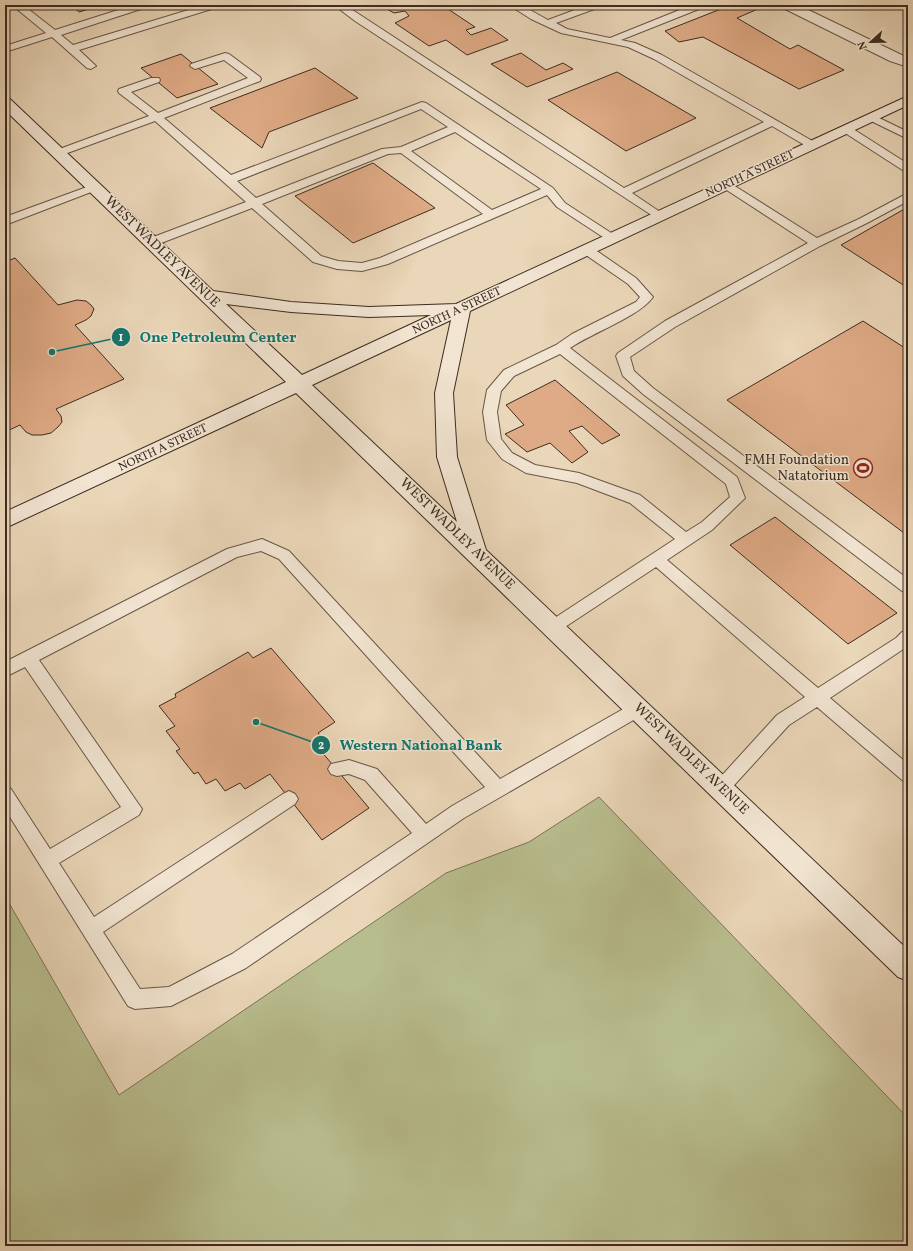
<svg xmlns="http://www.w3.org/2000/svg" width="913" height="1251" font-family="Vollkorn,serif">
<rect width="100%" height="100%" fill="#ead6b8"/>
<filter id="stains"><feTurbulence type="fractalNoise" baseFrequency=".005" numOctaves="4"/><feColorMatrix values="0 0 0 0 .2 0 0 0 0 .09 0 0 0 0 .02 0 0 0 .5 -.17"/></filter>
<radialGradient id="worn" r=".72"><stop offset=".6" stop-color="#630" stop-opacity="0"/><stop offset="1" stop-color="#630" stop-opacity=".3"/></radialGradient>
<path fill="#b8bd8e" stroke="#7a7458" d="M 599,797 L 908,1118 L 908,1246 L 5,1246 L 5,896 L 119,1095 L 446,873 L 529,842 Z"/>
<path fill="#dfab86" stroke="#3d2c21" d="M 71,5 L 102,5 L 79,12 Z
M 380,5 L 425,5 L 428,8 L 442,5 L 475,27 L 466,30 L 471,35 L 491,28 L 508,40 L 467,55 L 446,40 L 429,46 L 395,23 L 409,16 L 405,11 L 394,13 Z
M 731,5 L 750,5 L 758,9 L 737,18 L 790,49 L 798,45 L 844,70 L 799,89 L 703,37 L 679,42 L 665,31 Z
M 521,53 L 546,70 L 563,63 L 573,69 L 527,87 L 491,64 Z
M 181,54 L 218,84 L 177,98 L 141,68 Z
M 315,68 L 358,98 L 269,132 L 262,148 L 210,108 Z
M 617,72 L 696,118 L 626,151 L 548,100 Z
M 373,163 L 435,208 L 353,243 L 295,196 Z
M 908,207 L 908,288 L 841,245 Z
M 15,258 L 58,305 L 77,300 L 86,301 L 91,305 L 94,309 L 91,316 L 86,320 L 75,325 L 124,379 L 56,409 L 61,416 L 62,422 L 58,427 L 51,433 L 42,435 L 32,435 L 26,432 L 20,425 L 5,432 L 5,262 Z
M 863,321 L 908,350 L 908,536 L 727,400 Z
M 555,380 L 620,435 L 602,444 L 582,426 L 569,431 L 588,452 L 572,463 L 550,443 L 527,452 L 505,434 L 524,425 L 506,405 Z
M 775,517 L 897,613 L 848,644 L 730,545 Z
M 271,648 L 335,722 L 318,733 L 324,740 L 316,745 L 369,808 L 322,840 L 270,774 L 245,789 L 240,783 L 225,791 L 216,779 L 206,784 L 198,772 L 194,774 L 176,751 L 180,749 L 166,731 L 175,726 L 159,706 L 176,697 L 175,694 L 248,652 L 253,658 Z"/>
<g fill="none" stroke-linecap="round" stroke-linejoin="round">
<defs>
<path id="lane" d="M 12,5 L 23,5 L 55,30 L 134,5 L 149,5 L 147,7 L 61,35 L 73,45 L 205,5 L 220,5 L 218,7 L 79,50 L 96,66 L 91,69 L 87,68 L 52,37 L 5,52 L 5,46 L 46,33 Z
M 334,5 L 345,5 L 624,188 L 764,122 L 654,59 L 628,47 L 561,33 L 531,19 L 509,5 L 521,5 L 548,20 L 588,5 L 602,5 L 600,7 L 556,23 L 567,29 L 610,38 L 692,5 L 706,5 L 704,7 L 621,40 L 635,43 L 662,55 L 816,143 L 817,145 L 812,148 L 808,147 L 772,126 L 632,193 L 666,216 L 664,218 L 656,218 L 355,21 Z
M 225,53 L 229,54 L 260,77 L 261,79 L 260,81 L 164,118 L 231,175 L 422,102 L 426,103 L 553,188 L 565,203 L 619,238 L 617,241 L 609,241 L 557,207 L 547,195 L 388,264 L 362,271 L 337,269 L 313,262 L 252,208 L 156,245 L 148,245 L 146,242 L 148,239 L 246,202 L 155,121 L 62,155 L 58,156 L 52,153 L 54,151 L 149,116 L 119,93 L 118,91 L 119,89 L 151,78 L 159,78 L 160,80 L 159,82 L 131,92 L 158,113 L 248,78 L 224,60 L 195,69 L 190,66 L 191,64 ZM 421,109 L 448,127 L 401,147 L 382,149 L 256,198 L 237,181 ZM 455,132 L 541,189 L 492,210 L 411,151 ZM 401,153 L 483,214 L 380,258 L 362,263 L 338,261 L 321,256 L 262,204 L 388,154 Z
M 871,114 L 908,132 L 908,139 L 867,119 L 866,117 Z
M 846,126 L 850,127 L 908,164 L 908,172 L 904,171 L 842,131 L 841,129 L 842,127 Z
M 726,182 L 730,183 L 817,238 L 859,219 L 908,193 L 908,201 L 867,223 L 820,246 L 675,327 L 630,357 L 634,371 L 653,388 L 908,579 L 908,593 L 902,591 L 643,394 L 623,376 L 616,356 L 618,353 L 665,321 L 808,243 L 722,187 L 720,185 L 722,183 Z
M 95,184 L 99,185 L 101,187 L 99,189 L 5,225 L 5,217 Z
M 587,246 L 591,247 L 636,278 L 653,297 C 640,316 592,333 570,348 L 737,477 L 745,498 L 712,530 L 667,560 L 818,688 L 896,638 L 902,632 L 908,630 L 908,646 L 830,698 L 908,764 L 908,782 L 902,780 L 817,707 L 789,725 L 727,793 L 721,796 L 715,793 L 712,788 L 715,783 L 777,715 L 805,697 L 656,567 L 559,631 L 553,633 L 547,631 L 545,627 L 547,623 L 675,539 L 630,503 L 577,483 L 526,473 L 502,459 L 487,440 L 483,412 L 487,390 L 504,370 L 556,345 L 572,334 L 636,302 L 640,297 L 628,284 L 583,253 L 581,250 L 583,247 ZM 560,354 L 726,484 L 730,497 L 702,522 L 686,532 L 640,495 L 579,473 L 535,465 L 512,453 L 501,439 L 497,412 L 501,391 L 514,376 Z
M 262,539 L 289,551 L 500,779 L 632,704 L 638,702 L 644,704 L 646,709 L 644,714 L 464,818 L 246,968 L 171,1006 L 135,1009 L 128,1006 L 5,809 L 5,786 L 11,789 L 50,849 L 121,807 L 25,667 L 5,677 L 5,662 L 227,549 ZM 261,551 L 279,559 L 485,787 L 452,806 L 426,824 L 377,769 L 349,760 L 331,764 L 328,769 L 331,774 L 337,776 L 349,774 L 365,780 L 412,833 L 232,954 L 169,987 L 140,989 L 103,932 L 295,804 L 298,799 L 295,794 L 289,791 L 283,794 L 94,917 L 59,863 L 139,815 L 142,809 L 39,660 L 237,557 Z"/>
<path id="street" d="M 781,5 L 798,5 L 908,58 L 908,67 L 890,61 L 783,8 Z"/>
<path id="secondary" d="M 908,96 L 908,105 L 470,311 L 453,393 L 457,457 L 486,550 L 908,950 L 908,981 L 898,977 L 296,393 L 5,528 L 5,512 L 286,382 L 5,110 L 5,98 L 10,99 L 213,291 L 291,302 L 369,307 L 456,304 ZM 226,304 L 291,312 L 369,317 L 431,315 L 302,375 ZM 451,320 L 435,393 L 437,457 L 457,522 L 312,385 Z"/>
</defs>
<use href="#lane" stroke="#685647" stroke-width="2"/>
<use href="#street" stroke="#685647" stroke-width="2"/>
<use href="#secondary" stroke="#3d2c21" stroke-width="2"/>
<use href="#lane" fill="#f1e4d1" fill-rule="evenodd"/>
<use href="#street" fill="#f1e4d1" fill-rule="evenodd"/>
<use href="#secondary" fill="#f1e4d1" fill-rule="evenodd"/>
</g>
<defs>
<symbol id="stadium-ring" viewBox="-11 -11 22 22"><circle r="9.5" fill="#f1e4d1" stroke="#8f2418" stroke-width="1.5"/><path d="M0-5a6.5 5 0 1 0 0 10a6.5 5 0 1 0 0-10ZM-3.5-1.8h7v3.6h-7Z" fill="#8f2418"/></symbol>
</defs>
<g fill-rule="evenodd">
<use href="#stadium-ring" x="852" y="457" width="22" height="22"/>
</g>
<g text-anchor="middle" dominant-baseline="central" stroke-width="3" stroke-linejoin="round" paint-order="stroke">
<g font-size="12" fill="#3d2c21" stroke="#f1e4d1">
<text transform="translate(750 174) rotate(-25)">NORTH A STREET</text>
<text transform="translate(457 311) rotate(-25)">NORTH A STREET</text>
<text transform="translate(163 448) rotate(-25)">NORTH A STREET</text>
</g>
<g font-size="14" fill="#3d2c21" stroke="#f1e4d1">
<text transform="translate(162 252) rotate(44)">WEST WADLEY AVENUE</text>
<text transform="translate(457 534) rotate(44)">WEST WADLEY AVENUE</text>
<text transform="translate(691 759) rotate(44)">WEST WADLEY AVENUE</text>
</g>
<g font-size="14" fill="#3d2c21" stroke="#f1e4d1" text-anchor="end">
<text x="849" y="460">FMH Foundation<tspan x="849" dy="16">Natatorium</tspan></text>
</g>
</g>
<path fill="none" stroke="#0f766e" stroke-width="1.5" d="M52 352L121 337M256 722L321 745"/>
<g fill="#0f766e" stroke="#f1e4d1" stroke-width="1.5">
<circle cx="52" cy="352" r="4"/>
<circle cx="256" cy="722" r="4"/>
<circle cx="121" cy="337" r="10"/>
<circle cx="321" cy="745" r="10"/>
</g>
<g font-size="12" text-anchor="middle" font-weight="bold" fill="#fff">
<text x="121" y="341">1</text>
<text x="321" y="749">2</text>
</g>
<g font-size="15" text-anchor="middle" font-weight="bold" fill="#0f766e" stroke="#f1e4d1" stroke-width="3" stroke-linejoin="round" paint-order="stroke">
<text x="218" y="342">One Petroleum Center</text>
<text x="421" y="750">Western National Bank</text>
</g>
<rect width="913" height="1251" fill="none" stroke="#ead6b8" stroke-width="20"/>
<rect x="6" y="6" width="901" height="1239" fill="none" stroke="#3d2c21" stroke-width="2"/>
<rect x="10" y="10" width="893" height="1231" fill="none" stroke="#3d2c21"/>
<g transform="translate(871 42) rotate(248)" stroke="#f1e4d1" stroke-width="3" paint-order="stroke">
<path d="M0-3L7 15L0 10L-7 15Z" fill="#3d2c21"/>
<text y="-6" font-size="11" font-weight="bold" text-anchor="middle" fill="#3d2c21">N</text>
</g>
<rect width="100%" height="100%" filter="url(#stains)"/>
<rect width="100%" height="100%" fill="url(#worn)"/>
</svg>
